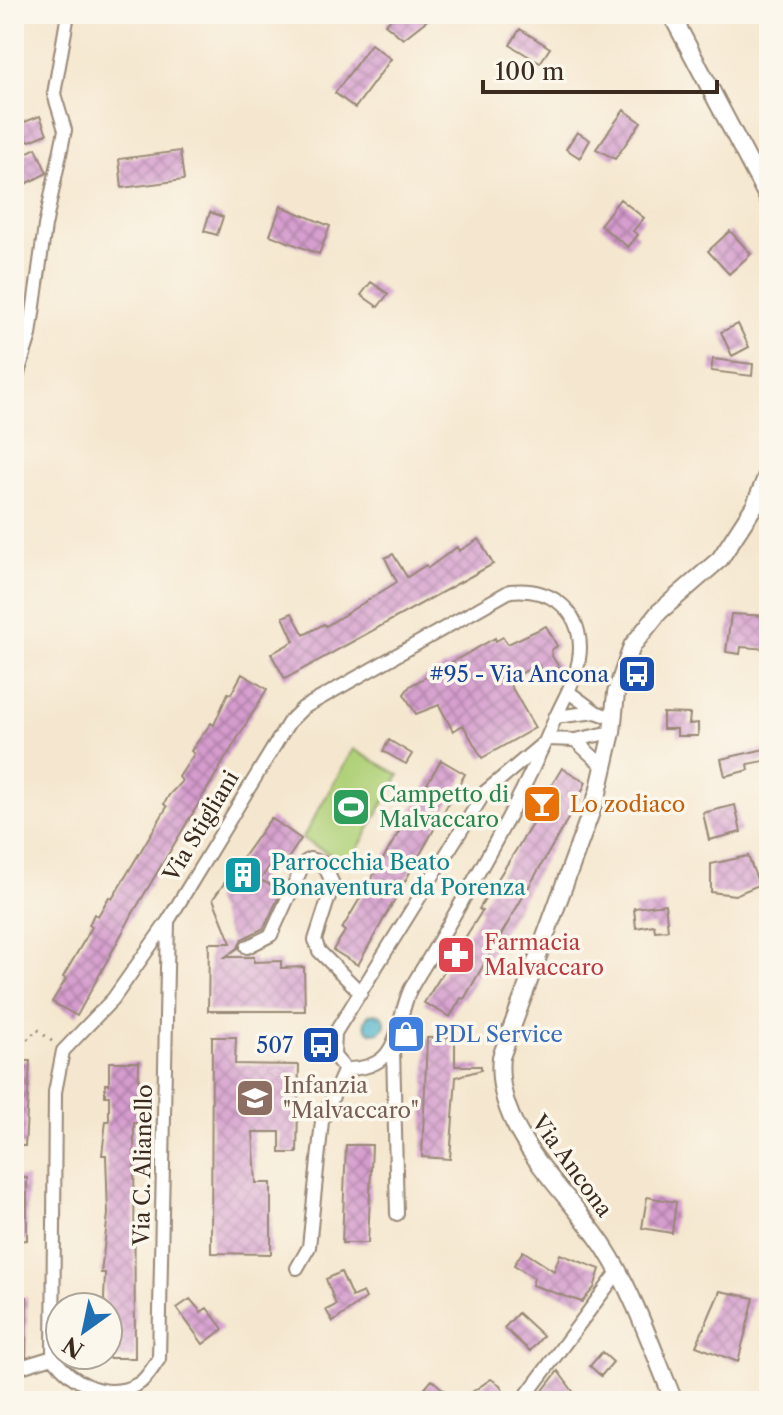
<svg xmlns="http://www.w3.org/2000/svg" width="783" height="1415" font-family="'Libre Caslon Text',serif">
<defs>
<pattern id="water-ripples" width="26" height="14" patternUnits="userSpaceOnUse" patternTransform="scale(2)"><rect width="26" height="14" fill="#4bb2ca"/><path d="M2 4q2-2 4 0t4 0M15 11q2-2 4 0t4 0" fill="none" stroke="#4091a3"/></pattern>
<pattern id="building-cross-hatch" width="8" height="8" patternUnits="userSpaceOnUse" patternTransform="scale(2)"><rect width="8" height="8" fill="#d59cce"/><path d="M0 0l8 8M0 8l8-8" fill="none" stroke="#ae7fa7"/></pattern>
</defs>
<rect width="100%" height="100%" fill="#fbf7ec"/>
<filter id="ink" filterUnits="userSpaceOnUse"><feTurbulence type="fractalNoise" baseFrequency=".0125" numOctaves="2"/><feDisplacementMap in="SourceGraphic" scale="16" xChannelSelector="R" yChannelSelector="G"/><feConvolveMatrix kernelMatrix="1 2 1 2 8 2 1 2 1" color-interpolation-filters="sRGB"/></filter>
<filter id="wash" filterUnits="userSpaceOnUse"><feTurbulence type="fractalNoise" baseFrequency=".006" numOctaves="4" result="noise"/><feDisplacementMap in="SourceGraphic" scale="32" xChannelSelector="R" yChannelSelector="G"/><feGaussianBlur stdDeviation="1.8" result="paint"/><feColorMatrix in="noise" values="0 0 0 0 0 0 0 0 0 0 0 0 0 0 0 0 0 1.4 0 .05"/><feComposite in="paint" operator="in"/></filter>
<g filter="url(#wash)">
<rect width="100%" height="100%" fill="#f5e7cf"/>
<path fill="#b0d179" stroke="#767e4c" stroke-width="2" d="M 353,749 L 399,775 L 349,865 L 302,839 Z"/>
<path fill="url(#water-ripples)" stroke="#436e74" stroke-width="2" d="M365 1023a10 10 0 1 1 20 0a10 10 0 1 1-20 0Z"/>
<g id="blocks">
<path fill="url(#building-cross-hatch)" d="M 397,14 L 435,14 L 403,39 L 385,24 Z
M 520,29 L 550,48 L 540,63 L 510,45 Z
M 371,44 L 391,59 L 355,108 L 335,93 Z
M 624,110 L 641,122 L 615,159 L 596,149 Z
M 40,116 L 47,134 L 30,141 L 18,136 L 14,126 Z
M 577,132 L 590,140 L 580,158 L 566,149 Z
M 36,148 L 47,173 L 14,190 L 14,159 Z
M 180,151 L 184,180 L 122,188 L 119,159 Z
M 620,199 L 644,218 L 633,231 L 638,235 L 628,247 L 600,225 Z
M 281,206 L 330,226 L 319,254 L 270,235 Z
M 210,212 L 223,217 L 217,235 L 204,231 Z
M 730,231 L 751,254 L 729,274 L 708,251 Z
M 371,282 L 388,294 L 378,307 L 361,295 Z
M 738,324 L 749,347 L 732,356 L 721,332 Z
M 713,359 L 753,364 L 752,376 L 711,371 Z
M 479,539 L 493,564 L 285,679 L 271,654 L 294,641 L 283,617 L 292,613 L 304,635 L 324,624 L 326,626 L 397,582 L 385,558 L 393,554 L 407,577 L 426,565 L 428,568 L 457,547 L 459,551 Z
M 731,614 L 769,616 L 769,649 L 741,647 L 740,654 L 726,652 Z
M 546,626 L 557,646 L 551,650 L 552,656 L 563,674 L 548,683 L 538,664 L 508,681 L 535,728 L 482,758 L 463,725 L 453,731 L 439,705 L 416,714 L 404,694 L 410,686 L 495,638 L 496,641 L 503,637 L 508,644 Z
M 242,674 L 267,689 L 133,913 L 77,1016 L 52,1002 L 66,979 L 63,977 L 92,927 L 89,925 L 94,914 L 98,916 L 109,897 L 112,899 L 167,807 L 164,804 L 169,795 L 182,781 L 179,777 L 194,754 L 191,751 L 211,723 L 214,725 L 228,693 L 231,694 Z
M 663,713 L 690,714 L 689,724 L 698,723 L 698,736 L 677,736 L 677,729 L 663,729 Z
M 389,740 L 412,754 L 406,764 L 383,751 Z
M 769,748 L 769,760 L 748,764 L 749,770 L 725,776 L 721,759 Z
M 441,760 L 465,774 L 358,965 L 333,950 L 345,931 L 342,929 Z
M 562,768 L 586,782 L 577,803 L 464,999 L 461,998 L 450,1017 L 424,1003 L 482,911 L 479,909 L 536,818 L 533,816 Z
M 735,805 L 741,832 L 709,840 L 703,813 Z
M 271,818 L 301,839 L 287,860 L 278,854 L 260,880 L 282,890 L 264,928 L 242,939 L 238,948 L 225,957 L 254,957 L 254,962 L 281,961 L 281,968 L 304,967 L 305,1011 L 208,1011 L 209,943 L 231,943 L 213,899 Z
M 748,856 L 759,885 L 735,895 L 711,892 L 711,864 Z
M 665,904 L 668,930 L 655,931 L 654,925 L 636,928 L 634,908 Z
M 212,1037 L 236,1037 L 235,1064 L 299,1065 L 297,1153 L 280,1153 L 280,1132 L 253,1132 L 256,1183 L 271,1183 L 271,1254 L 211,1253 Z
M 455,1037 L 455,1066 L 481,1066 L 481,1070 L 456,1077 L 450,1159 L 422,1157 L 427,1038 Z
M 14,1061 L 30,1061 L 25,1146 L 14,1146 Z
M 109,1062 L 139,1062 L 138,1123 L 134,1123 L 135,1358 L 108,1358 L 108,1307 L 104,1300 L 105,1273 L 101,1273 L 108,1214 L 106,1155 L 102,1155 L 106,1121 L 109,1121 L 109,1096 L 105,1096 L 105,1084 L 109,1084 Z
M 346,1145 L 372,1145 L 368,1243 L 342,1243 Z
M 14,1178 L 27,1178 L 27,1240 L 14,1241 Z
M 647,1197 L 676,1202 L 672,1233 L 642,1228 Z
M 523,1251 L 554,1271 L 560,1254 L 600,1269 L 594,1288 L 582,1302 L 532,1285 L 534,1278 L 514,1265 Z
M 341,1272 L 352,1297 L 363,1292 L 366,1298 L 333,1322 L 326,1310 L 336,1305 L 326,1279 Z
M 720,1291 L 754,1298 L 738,1362 L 696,1346 Z
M 14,1297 L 27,1297 L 26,1356 L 22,1357 L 14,1357 Z
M 190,1299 L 201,1312 L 207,1308 L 223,1329 L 203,1344 L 177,1308 Z
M 518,1313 L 543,1336 L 530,1351 L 504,1328 Z
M 602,1352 L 613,1362 L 601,1376 L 590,1366 Z
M 558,1371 L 580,1401 L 535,1401 Z
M 491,1379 L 500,1385 L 508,1401 L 459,1401 Z
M 432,1380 L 457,1401 L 429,1401 L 420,1394 Z"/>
</g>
</g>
<g filter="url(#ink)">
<use href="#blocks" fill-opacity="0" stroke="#988876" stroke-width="2"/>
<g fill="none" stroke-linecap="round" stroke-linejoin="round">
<defs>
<path id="minor" d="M 14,386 L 30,335 L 45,226 L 65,130 L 54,94 L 68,14
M 570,693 L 596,712 L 612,718
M 555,717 L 596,712
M 547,739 L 575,740 L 612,732
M 575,740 L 604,767
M 168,921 L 159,1359 C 153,1367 146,1380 138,1384 C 106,1402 71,1382 53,1357 L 55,1092 L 63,1051 L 113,999 L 168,921 L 289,722 L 303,708 L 510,591 C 547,587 579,606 580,647 C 580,675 564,697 554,721 C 520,802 476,878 432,953 C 425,965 416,978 410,990 C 393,1030 402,1069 345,1069
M 247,947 L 271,935 L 304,863 L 310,859 L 323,863 L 333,884 L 315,940 L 319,951 L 361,993
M 393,1048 L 397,1214
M 345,1069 L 334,1056 L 335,1033 L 485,792 L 541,745
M 297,1268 L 309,1247 L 322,1121 L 345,1069
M 14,1369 L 53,1357
M 522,1401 L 618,1272"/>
<path id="tertiary" d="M 671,14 L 769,200
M 674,1401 C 653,1351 635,1296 606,1250 C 569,1191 493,1133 501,1057 L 598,793 L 612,732 L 616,693 L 632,646 L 659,612 L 720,559 L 755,505 L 769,470"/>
</defs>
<use href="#minor" stroke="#988876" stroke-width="16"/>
<use href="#tertiary" stroke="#988876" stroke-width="20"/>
<path stroke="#988876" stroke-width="3" stroke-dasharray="2 6" stroke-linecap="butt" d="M 14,1029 L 29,1039 L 37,1029 L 54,1043"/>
<use href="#minor" stroke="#fff" stroke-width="12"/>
<use href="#tertiary" stroke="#fff" stroke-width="16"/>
</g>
</g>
<defs>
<symbol id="bus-square" viewBox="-11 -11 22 22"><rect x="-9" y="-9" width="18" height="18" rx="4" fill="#1a4fb4" stroke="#fbf7ec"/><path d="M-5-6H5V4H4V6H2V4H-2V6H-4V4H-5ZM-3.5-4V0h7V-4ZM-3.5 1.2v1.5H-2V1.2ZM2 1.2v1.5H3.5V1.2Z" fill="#fff"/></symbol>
<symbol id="bar-square" viewBox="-11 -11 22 22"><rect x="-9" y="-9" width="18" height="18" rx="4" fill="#e8710a" stroke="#fbf7ec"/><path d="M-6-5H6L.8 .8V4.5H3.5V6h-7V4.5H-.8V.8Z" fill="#fff"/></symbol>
<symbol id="stadium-square" viewBox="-11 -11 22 22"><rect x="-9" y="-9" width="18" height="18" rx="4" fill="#2e9e5b" stroke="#fbf7ec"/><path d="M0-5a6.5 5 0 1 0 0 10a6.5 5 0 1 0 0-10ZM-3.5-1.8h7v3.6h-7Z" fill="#fff"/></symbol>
<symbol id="building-square" viewBox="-11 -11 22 22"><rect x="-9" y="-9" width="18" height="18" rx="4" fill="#0f9aa8" stroke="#fbf7ec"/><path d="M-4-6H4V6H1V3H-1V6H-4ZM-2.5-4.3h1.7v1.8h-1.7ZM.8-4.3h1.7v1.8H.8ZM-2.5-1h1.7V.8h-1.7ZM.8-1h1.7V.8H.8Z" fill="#fff"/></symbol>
<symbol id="pharmacy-square" viewBox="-11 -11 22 22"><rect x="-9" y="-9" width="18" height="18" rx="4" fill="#e0444e" stroke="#fbf7ec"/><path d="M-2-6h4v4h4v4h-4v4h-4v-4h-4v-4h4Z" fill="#fff"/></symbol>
<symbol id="shop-square" viewBox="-11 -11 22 22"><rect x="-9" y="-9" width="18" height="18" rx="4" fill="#3f7fe0" stroke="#fbf7ec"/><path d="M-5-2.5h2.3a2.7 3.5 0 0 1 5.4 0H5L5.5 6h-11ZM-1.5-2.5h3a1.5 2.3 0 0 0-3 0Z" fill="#fff"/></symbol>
<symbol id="school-square" viewBox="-11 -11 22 22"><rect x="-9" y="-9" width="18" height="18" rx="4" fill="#8d6e63" stroke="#fbf7ec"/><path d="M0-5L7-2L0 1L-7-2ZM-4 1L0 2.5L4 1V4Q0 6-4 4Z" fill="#fff"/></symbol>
</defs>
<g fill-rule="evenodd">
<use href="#bus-square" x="615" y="652" width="44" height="44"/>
<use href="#bar-square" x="520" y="782" width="44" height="44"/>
<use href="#stadium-square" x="329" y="785" width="44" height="44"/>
<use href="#building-square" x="221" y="853" width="44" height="44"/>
<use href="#pharmacy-square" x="434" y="933" width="44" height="44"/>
<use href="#shop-square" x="384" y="1012" width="44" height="44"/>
<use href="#bus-square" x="299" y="1023" width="44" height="44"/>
<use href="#school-square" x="233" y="1076" width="44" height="44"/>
</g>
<g text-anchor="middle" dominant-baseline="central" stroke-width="7" stroke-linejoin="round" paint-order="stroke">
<g font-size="22" fill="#164399" stroke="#fbf7ec" text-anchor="end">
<text x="609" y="674">#95 - Via Ancona</text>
<text x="293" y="1045">507</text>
</g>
<g font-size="22" fill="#27864d" stroke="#fbf7ec" text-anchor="start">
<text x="379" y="794">Campetto di<tspan x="379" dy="25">Malvaccaro</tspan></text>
</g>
<g font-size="22" fill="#c56008" stroke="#fbf7ec" text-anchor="start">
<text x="570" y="804">Lo zodiaco</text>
</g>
<g font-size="22" fill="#3b2a1e" stroke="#fbf7ec">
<text transform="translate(201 826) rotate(-59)">Via Stigliani</text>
<text transform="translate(143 1165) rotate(-89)">Via C. Alianello</text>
<text transform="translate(572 1166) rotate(54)">Via Ancona</text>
</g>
<g font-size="22" fill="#0d838f" stroke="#fbf7ec" text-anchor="start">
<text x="271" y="862">Parrocchia Beato<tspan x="271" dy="25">Bonaventura da Porenza</tspan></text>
</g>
<g font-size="22" fill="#be3a42" stroke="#fbf7ec" text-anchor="start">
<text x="484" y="942">Farmacia<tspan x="484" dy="25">Malvaccaro</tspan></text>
</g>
<g font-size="22" fill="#366cbe" stroke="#fbf7ec" text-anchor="start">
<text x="434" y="1034">PDL Service</text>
</g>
<g font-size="22" fill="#785e54" stroke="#fbf7ec" text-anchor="start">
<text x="283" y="1085">Infanzia<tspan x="283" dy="25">"Malvaccaro"</tspan></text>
</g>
</g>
<rect width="783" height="1415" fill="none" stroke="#fbf7ec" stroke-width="48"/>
<g transform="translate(84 1331) rotate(213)"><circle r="38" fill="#fbf7ec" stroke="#aea59a" stroke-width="2"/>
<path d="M0-6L14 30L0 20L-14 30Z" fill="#1f6fb2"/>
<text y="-12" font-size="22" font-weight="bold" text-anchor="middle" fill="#3b2a1e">N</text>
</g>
<path d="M483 80v12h234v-12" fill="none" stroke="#3b2a1e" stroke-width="4"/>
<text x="495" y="80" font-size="24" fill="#3b2a1e" stroke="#fbf7ec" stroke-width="6" paint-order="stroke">100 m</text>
</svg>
